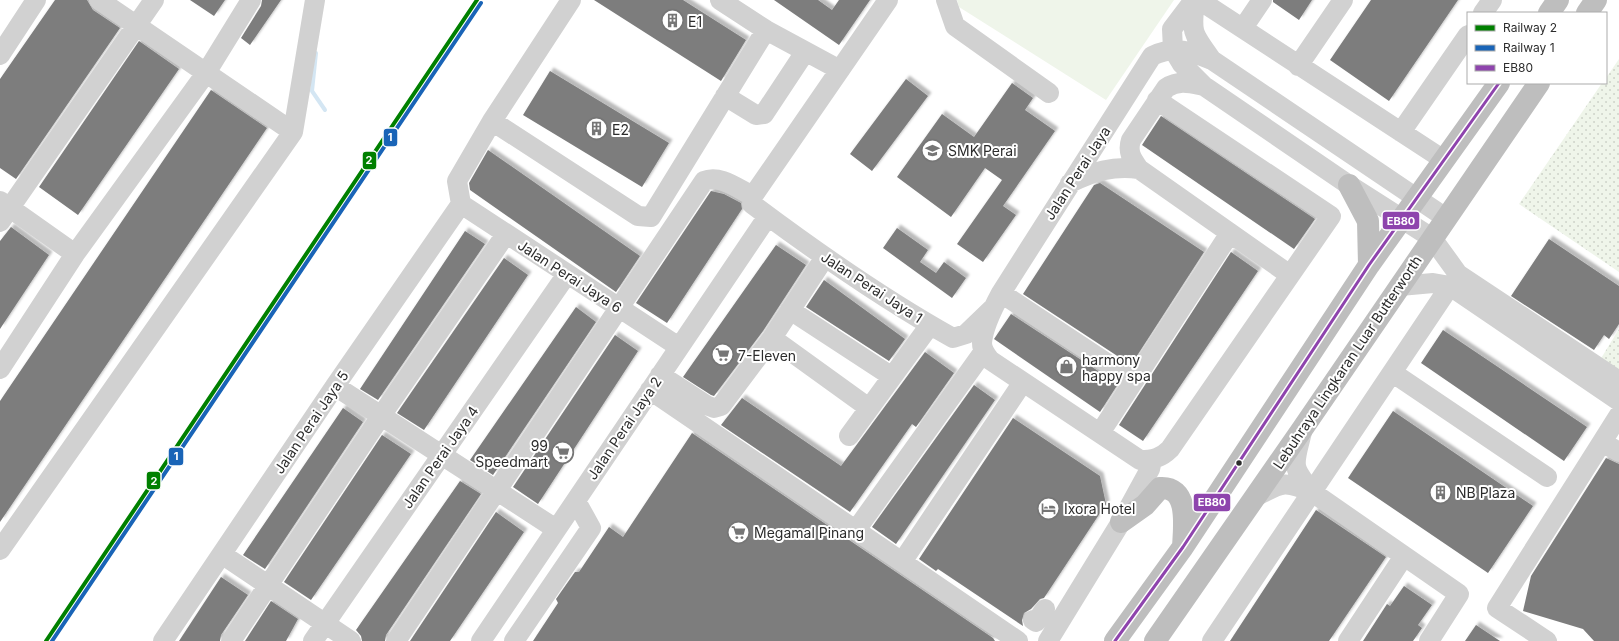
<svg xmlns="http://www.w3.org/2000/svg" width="1619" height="641" font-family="Inter,sans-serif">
<defs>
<pattern id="grass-dots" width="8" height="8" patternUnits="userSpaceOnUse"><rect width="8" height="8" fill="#eff5ea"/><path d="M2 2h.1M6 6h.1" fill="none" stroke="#cdd2c9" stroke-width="1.8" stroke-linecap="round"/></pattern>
<filter id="shadow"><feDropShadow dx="3.5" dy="-3.5" stdDeviation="1" flood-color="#0004"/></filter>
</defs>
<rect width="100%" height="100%" fill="#fff"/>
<path fill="url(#grass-dots)" d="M 1619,59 L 1619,272 L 1519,204 L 1602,83 L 1606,83 L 1606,78 Z
M 1619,329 L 1619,372 L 1600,360 Z"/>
<path fill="#eff5ea" d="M 957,0 L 1174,0 L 1106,100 L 959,7 Z"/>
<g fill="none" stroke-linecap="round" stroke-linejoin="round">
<path stroke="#d4e6f3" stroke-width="4" d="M 316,53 L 312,91 L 325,110"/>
</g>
<path fill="#7d7d7d" filter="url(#shadow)" d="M 55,0 L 87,0 L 93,10 L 120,28 L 16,179 L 0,168 L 0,79 Z
M 190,0 L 225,0 L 214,16 Z
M 262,0 L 281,0 L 250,45 L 241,38 L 261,6 Z
M 594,0 L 683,0 L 746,40 L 721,81 Z
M 774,0 L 818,0 L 832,10 L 839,0 L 870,0 L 839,45 Z
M 1273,0 L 1312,0 L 1299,20 L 1273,2 Z
M 1371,0 L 1458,0 L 1389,101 L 1330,60 Z
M 139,41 L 179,69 L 78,215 L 39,187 Z
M 550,71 L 669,143 L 642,187 L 523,115 Z
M 906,79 L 928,96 L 872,171 L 850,154 Z
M 1012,83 L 1033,98 L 1025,110 L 1055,131 L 1003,206 L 1016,215 L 983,262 L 957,244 L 1002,180 L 985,168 L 951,217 L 897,177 L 942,114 L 974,137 Z
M 211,90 L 267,128 L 0,522 L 0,401 Z
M 1161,116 L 1315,219 L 1294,249 L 1142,145 Z
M 488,150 L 640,256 L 616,292 L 470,190 L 469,183 Z
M 1100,183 L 1204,252 L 1131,365 L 1023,294 L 1094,185 Z
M 711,191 L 724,194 L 741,203 L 742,209 L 667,323 L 636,303 Z
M 11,227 L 49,255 L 0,329 L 0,241 Z
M 897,228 L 928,250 L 920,262 L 936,273 L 944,262 L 966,278 L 952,298 L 883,248 Z
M 465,231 L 485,244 L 378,400 L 360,389 Z
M 1549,239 L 1619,286 L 1619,324 L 1609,339 L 1604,335 L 1594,350 L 1511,296 Z
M 776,245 L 806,265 L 763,331 L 714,396 L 711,395 L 683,377 Z
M 1231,252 L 1258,271 L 1143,441 L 1119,425 Z
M 504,258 L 528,275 L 424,430 L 397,413 Z
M 824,280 L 905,339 L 889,361 L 806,307 Z
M 576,307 L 596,322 L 493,475 L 470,460 Z
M 1011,314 L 1118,384 L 1100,412 L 994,339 Z
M 1443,330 L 1587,427 L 1564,461 L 1421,363 Z
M 615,335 L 638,351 L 538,504 L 513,487 Z
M 925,352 L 954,373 L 916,427 L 912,424 L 850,512 L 721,425 L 742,398 L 841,466 Z
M 974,385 L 995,400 L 896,544 L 872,527 Z
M 343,408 L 363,422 L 265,569 L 243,555 Z
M 1393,411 L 1533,506 L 1488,573 L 1348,478 Z
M 1013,418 L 1100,476 L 1106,504 L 1044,598 L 1040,599 L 1031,609 L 1024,613 L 1022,620 L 1023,626 L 938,569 L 936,571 L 919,559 Z
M 692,433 L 993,638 L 995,641 L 533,641 L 558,603 L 556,599 L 575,572 L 579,572 L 609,527 L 623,537 Z
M 382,435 L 411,454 L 311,600 L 284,582 Z
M 1606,458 L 1619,464 L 1619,641 L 1594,641 L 1583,629 L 1523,611 L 1531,576 Z
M 460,481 L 481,494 L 386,635 L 385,641 L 362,641 L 361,636 L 356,630 Z
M 1316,510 L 1386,557 L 1329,641 L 1230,641 Z
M 496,512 L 524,532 L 450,641 L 410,641 Z
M 221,577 L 248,595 L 221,635 L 220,641 L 179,641 Z
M 1404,586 L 1432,605 L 1418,625 L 1422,628 L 1413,641 L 1363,641 L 1387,604 L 1390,606 Z
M 271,601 L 298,619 L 286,641 L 245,641 Z
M 1476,625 L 1500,641 L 1465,641 Z"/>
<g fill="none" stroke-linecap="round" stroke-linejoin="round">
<path stroke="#d1d1d1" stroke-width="20" d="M 720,0 L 766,30 L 840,70
M 888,0 L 757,190 L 753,196 L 752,204 C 816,252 883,299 953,338 L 966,334 L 992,309
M 946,0 L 955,26 L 1049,93
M 1194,0 L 1172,29 L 1173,49 L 1182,64 L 1204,86 L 1349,185 L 1432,238 L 1458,274 L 1619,381
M 1195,0 C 1191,33 1192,33 1212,60
M 1199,0 L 1444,160
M 1483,13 L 1492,0
M 1243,28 L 1262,0
M 0,55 L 36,0
M 1298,66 L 1343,0
M 1204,86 C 1189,83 1179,80 1166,88 L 1131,140 C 1127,152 1132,159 1139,169 L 1290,275
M 725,96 L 756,115 L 764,114 L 805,52
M 1157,100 L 1331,216 L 1170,449 C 1161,458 1153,460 1140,460 L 990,360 C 986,355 982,350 982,343 C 983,328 994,306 1001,293 L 1152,56 C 1176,45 1189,51 1212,60 L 1446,218
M 492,121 L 638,216 L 651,217 L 766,30
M 293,132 L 315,0
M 1401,132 L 1468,35
M 1070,183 C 1093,172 1113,165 1139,169
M 0,201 L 75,254 L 206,73 L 251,0
M 461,204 L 679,347
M 461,204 L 457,181 L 492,121 L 571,0
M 0,222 L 154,0
M 1400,286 L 1433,283 L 1450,286 L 1619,401
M 1001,293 L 1134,381
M 790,310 L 891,376
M 772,338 L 869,408
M 0,369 L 75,254
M 1393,373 L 1547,477
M 660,375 L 706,405 L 714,408 L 721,406 L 772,338 L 825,257
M 335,386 L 556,529
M 650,390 L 1018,641
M 1302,432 C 1294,466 1290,464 1312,492
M 1100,433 L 1230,233
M 849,436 L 930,325
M 1602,442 L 1619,415
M 1255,497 C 1282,483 1283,480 1312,492 L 1459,594 L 1429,641
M 856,530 L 984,351
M 0,550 L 293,132 L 99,0
M 223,555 L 351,641
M 902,562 L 1023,382
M 1033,620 L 1036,622 L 1045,609
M 163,641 L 335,386 L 461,204
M 231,641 L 381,416 L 506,234
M 313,641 L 567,274
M 396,641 L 704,181 C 720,174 738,189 753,196
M 481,641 L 768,216
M 514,641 L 591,528 L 576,501
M 1048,641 L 1121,522 L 1150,469 L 1152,460
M 1212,641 L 1450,286
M 1348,641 L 1404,556
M 1547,641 L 1497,608 L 1602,442 L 1619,452"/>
<path stroke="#bebebe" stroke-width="22" d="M 1549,13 L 1558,0
M 1587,13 L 1596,0
M 1349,185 L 1368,221 L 1369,265
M 1121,522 L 1145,505 L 1160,488 C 1190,486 1184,527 1183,547
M 1115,641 L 1183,547 L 1369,265 L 1499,83
M 1155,641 L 1303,428 L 1539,83"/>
<defs>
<path id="bus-1" d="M 1115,641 L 1183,547 L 1369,265 L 1499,83"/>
</defs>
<use href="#bus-1" stroke="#fff" stroke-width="6"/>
<use href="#bus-1" stroke="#8e44ad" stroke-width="3"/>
<defs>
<path id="rail-1" d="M 46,641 L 477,0"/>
<path id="rail-2" d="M 52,641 L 481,3"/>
</defs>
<use href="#rail-1" stroke="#fff" stroke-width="7"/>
<use href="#rail-2" stroke="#fff" stroke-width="7"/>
<use href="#rail-1" stroke="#008000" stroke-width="4"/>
<use href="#rail-2" stroke="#1964b7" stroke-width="4"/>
</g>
<defs>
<symbol id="building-ring" viewBox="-11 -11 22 22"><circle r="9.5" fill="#fff" stroke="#767676" stroke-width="1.5"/><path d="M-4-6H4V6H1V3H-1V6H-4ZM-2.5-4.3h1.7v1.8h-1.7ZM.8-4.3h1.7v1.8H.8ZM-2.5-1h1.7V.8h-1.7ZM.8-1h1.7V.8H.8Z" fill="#767676"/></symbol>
<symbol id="school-ring" viewBox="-11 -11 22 22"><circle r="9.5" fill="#fff" stroke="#767676" stroke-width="1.5"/><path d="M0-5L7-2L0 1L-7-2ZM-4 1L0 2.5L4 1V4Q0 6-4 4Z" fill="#767676"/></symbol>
<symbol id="supermarket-ring" viewBox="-11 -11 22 22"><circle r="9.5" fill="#fff" stroke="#767676" stroke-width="1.5"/><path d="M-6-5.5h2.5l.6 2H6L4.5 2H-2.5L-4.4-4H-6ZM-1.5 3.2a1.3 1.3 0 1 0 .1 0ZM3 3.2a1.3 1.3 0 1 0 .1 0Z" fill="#767676"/></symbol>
<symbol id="shop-ring" viewBox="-11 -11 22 22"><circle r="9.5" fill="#fff" stroke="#767676" stroke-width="1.5"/><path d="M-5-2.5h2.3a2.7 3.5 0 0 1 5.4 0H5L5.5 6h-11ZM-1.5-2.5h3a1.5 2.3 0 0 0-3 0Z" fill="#767676"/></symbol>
<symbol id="hotel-ring" viewBox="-11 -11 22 22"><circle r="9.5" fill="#fff" stroke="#767676" stroke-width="1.5"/><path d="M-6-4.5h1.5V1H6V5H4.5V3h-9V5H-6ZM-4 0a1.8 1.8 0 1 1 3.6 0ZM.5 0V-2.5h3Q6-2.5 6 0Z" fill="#767676"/></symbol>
</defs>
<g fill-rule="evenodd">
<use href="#building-ring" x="660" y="8" width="25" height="25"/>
<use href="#building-ring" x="584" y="116" width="25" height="25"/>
<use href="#school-ring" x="920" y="138" width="25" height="25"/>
<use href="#supermarket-ring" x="710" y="342" width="25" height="25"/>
<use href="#shop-ring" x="1054" y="354" width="25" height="25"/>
<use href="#supermarket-ring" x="550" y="440" width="25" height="25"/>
<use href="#building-ring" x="1428" y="480" width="25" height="25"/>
<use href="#hotel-ring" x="1036" y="496" width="25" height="25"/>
<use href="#supermarket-ring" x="726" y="520" width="25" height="25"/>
</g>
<circle fill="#2c2c2c" stroke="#fff" stroke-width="1.5" cx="1239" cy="463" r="3.5"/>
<g text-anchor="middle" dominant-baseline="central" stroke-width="4" stroke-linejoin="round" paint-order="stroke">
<g font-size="14" fill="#2c2c2c" stroke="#fff" text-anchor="start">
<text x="688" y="21">E1</text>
<text x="612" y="129">E2</text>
<text x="948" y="150">SMK Perai</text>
<text x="738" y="355">7-Eleven</text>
<text x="1082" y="359">harmony<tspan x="1082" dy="16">happy spa</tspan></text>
<text x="548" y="445" text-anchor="end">99<tspan x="548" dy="16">Speedmart</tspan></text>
<text x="1456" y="492">NB Plaza</text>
<text x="1064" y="508">Ixora Hotel</text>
<text x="754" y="532">Megamal Pinang</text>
</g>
<g font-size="14" fill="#2c2c2c" stroke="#fff">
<text transform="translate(1077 173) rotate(-57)">Jalan Perai Jaya</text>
<text transform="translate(570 276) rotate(33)">Jalan Perai Jaya 6</text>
<text transform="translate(872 287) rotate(33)">Jalan Perai Jaya 1</text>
<text transform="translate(1347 362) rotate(-56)">Lebuhraya Lingkaran Luar Butterworth</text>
<text transform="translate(311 422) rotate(-56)">Jalan Perai Jaya 5</text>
<text transform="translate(624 428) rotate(-56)">Jalan Perai Jaya 2</text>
<text transform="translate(440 457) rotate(-55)">Jalan Perai Jaya 4</text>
</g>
</g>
<g stroke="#fff" stroke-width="1.5">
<rect x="383" y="128" width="15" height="19" rx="4" fill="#1964b7"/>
<rect x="362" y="151" width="15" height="19" rx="4" fill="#008000"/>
<rect x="1382" y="211" width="38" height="19" rx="4" fill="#8e44ad"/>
<rect x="168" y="447" width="16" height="19" rx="4" fill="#1964b7"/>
<rect x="146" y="471" width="15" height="19" rx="4" fill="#008000"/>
<rect x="1193" y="493" width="38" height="19" rx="4" fill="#8e44ad"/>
</g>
<g font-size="11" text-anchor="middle" font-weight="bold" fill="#fff">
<text x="390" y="141">1</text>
<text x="369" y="164">2</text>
<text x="1401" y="225">EB80</text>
<text x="176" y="460">1</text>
<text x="154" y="485">2</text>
<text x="1212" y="506">EB80</text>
</g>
<rect x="1467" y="12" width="140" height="72" fill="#ffffff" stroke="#ababab"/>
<rect x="1475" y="25" width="20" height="6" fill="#008000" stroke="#ababab"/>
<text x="1503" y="32" font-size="12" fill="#2c2c2c">Railway 2</text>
<rect x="1475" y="45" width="20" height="6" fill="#1964b7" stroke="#ababab"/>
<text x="1503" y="52" font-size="12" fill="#2c2c2c">Railway 1</text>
<rect x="1475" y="65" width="20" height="6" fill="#8e44ad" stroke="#ababab"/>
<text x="1503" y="72" font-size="12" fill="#2c2c2c">EB80</text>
</svg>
